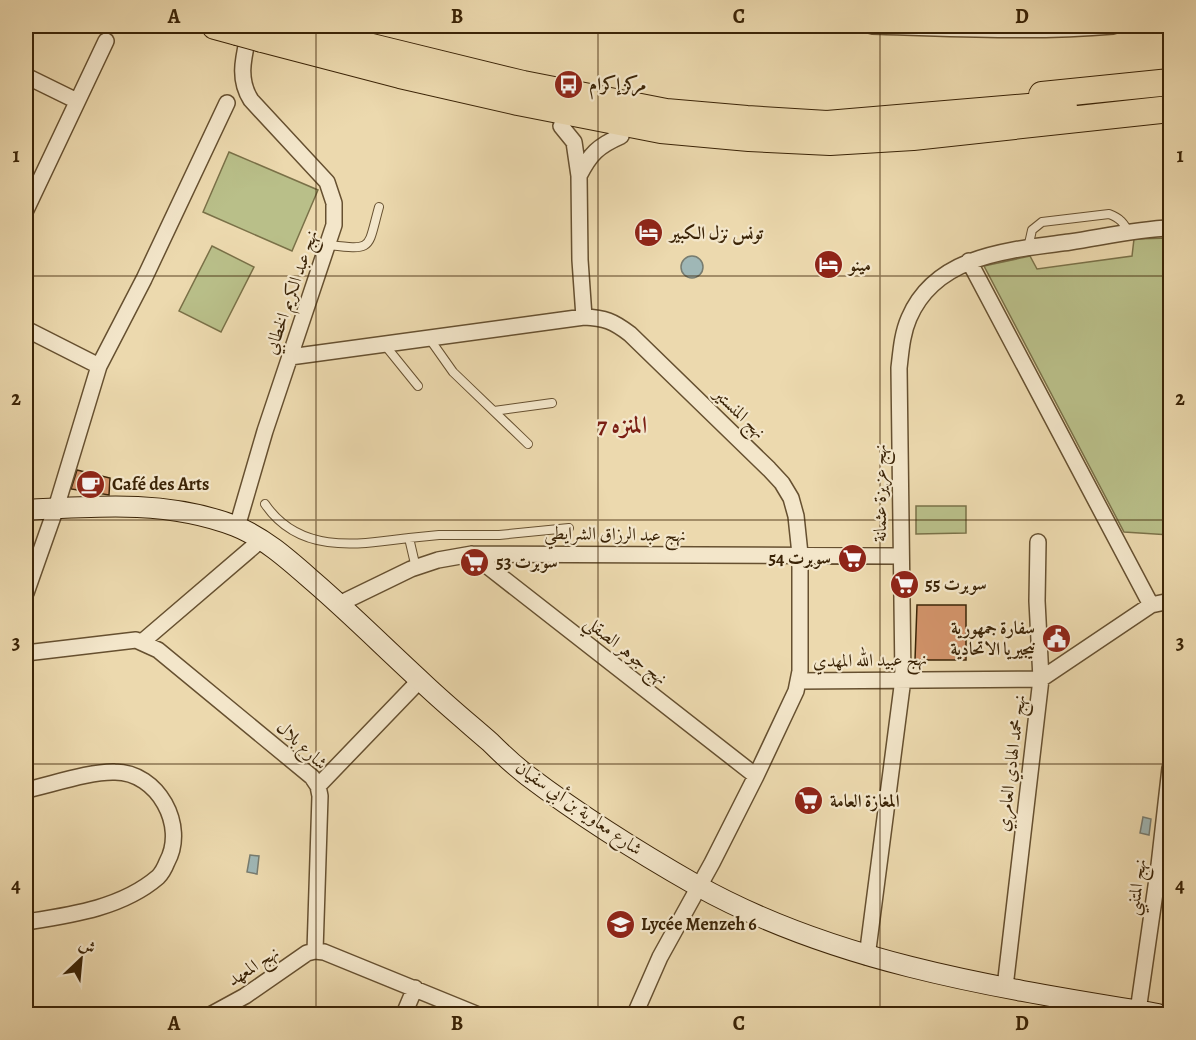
<svg xmlns="http://www.w3.org/2000/svg" width="1196" height="1040" font-family="Alegreya,Amiri,serif">
<rect width="100%" height="100%" fill="#ecd9ae"/>
<filter id="stains"><feTurbulence type="fractalNoise" baseFrequency=".00333" numOctaves="4"/><feColorMatrix values="0 0 0 0 .2 0 0 0 0 .09 0 0 0 0 .02 0 0 0 .5 -.17"/></filter>
<radialGradient id="worn" r=".72"><stop offset=".6" stop-color="#630" stop-opacity="0"/><stop offset="1" stop-color="#630" stop-opacity=".3"/></radialGradient>
<path fill="#b9bf89" stroke="#7a7148" stroke-width="1.5" d="M 229,152 L 318,190 L 292,251 L 203,212 Z
M 1170,238 L 1170,535 L 1124,532 L 984,266 L 1030,256 L 1037,269 L 1132,256 L 1134,239 Z
M 212,246 L 254,267 L 221,332 L 179,311 Z
M 916,506 L 966,506 L 966,533 L 916,534 Z"/>
<path fill="#9fb7b6" stroke="#777c70" stroke-width="1.5" d="M681 267a11 11 0 1 1 22 0a11 11 0 1 1-22 0Z
M 1143,817 L 1151,819 L 1149,835 L 1140,833 Z
M 250,855 L 259,856 L 257,874 L 247,872 Z"/>
<path fill="#d3946b" stroke="#3a2306" stroke-width="1.5" d="M 77,470 L 110,478 L 109,495 L 71,489 Z
M 917,605 L 966,605 L 966,660 L 915,660 Z"/>
<g fill="none" stroke-linecap="round" stroke-linejoin="round">
<defs>
<path id="lane" d="M 328,245 C 374,250 367,250 379,207
M 1028,248 L 1032,230 L 1042,222 L 1109,214 C 1120,218 1124,223 1129,233
M 429,338 L 453,372 L 528,444
M 384,344 L 418,386
M 494,411 L 552,403
M 265,504 C 299,554 356,545 409,538 L 416,568
M 409,538 L 439,535 L 499,535 L 569,528"/>
<path id="street" d="M 872,26 C 952,28 1033,33 1113,26
M 26,76 L 77,101
M 561,126 L 574,142 L 579,176 L 580,260 L 584,317
M 579,176 C 590,154 598,146 621,136
M 26,210 L 106,41
M 969,261 L 1151,605
M 26,329 L 99,366
M 290,357 L 584,317 C 605,318 613,321 630,334 L 769,469 L 782,483 L 791,498 L 796,516 L 800,554 L 800,671 L 796,691 L 756,776 L 712,863 L 660,957 L 635,1014
M 237,527 L 265,431 L 334,225 L 334,203 L 327,182 L 251,100 C 236,77 245,53 250,28
M 472,554 L 756,776
M 26,593 L 56,508 L 99,366 L 144,279 L 227,103
M 339,604 L 411,569 L 438,560 L 472,554 L 900,556
M 142,642 L 261,540
M 26,653 L 136,640 L 158,650 L 312,777 L 318,786 L 320,796 L 315,951 L 324,952 L 476,1014
M 799,681 L 1041,679 L 1151,605 L 1170,601
M 318,786 L 420,680
M 26,790 C 50,785 91,771 115,772 C 158,772 187,826 167,862 C 165,867 162,873 158,877 C 122,908 71,915 26,922
M 867,957 L 903,679 L 899,368 C 901,351 902,334 909,318 C 936,254 1011,250 1070,242 C 1103,237 1137,229 1170,228
M 1005,987 L 1041,679 L 1037,601 L 1038,542
M 1138,1011 L 1159,865 L 1170,768
M 212,1014 L 245,996 L 307,953 L 315,951
M 404,1014 L 415,988"/>
<path id="secondary" d="M 26,510 C 96,506 168,500 235,526 C 265,538 290,561 314,582 C 351,614 386,649 422,682 C 444,703 467,722 490,742 C 502,754 515,766 528,776 C 581,816 638,852 696,885 C 837,964 1000,988 1158,1014"/>
<path id="highway" d="M 215,26 L 237,32
M 286,26 L 523,84 L 666,112 L 747,119 L 827,124 L 1064,104
M 262,39 L 400,75 L 518,102 L 661,130 L 749,138 L 830,142 L 913,137 L 1170,109
M 1042,95 L 1170,82"/>
</defs>
<use href="#lane" stroke="#665030" stroke-width="10"/>
<use href="#street" stroke="#665030" stroke-width="18"/>
<use href="#secondary" stroke="#3a2306" stroke-width="22"/>
<use href="#highway" stroke="#3a2306" stroke-width="28"/>
<use href="#lane" stroke="#f3e6ca" stroke-width="8"/>
<use href="#street" stroke="#f3e6ca" stroke-width="15"/>
<use href="#secondary" stroke="#f3e6ca" stroke-width="20"/>
<use href="#highway" stroke="#ecd9ae" stroke-width="26"/>
<defs>
<path id="highway-bridge" d="M 237,32 L 262,39"/>
</defs>
<use href="#highway-bridge" stroke="#3a2306" stroke-width="28" stroke-linecap="butt"/>
<use href="#highway-bridge" stroke="#ecd9ae" stroke-width="26"/>
</g>
<path fill="none" stroke="#3a2306" stroke-width="1.5" stroke-opacity="0.55" d="M 316,26 L 316,1014M 598,26 L 598,1014M 880,26 L 880,1014M 26,276 L 1170,276M 26,520 L 1170,520M 26,764 L 1170,764"/>
<defs>
<symbol id="bus-disc" viewBox="-11 -11 22 22"><circle r="9.5" fill="#8f2418" stroke="#f3e6ca"/><path d="M-5-6H5V4H4V6H2V4H-2V6H-4V4H-5ZM-3.5-4V0h7V-4ZM-3.5 1.2v1.5H-2V1.2ZM2 1.2v1.5H3.5V1.2Z" fill="#fff"/></symbol>
<symbol id="hotel-disc" viewBox="-11 -11 22 22"><circle r="9.5" fill="#8f2418" stroke="#f3e6ca"/><path d="M-6-4.5h1.5V1H6V5H4.5V3h-9V5H-6ZM-4 0a1.8 1.8 0 1 1 3.6 0ZM.5 0V-2.5h3Q6-2.5 6 0Z" fill="#fff"/></symbol>
<symbol id="cafe-disc" viewBox="-11 -11 22 22"><circle r="9.5" fill="#8f2418" stroke="#f3e6ca"/><path d="M-5.5-4.5H6V0H3Q3 3.5 0 3.5H-2.5Q-5.5 3.5-5.5 0ZM3-3.2v2h1.7v-2ZM-6 4.5H4V6H-6Z" fill="#fff"/></symbol>
<symbol id="supermarket-disc" viewBox="-11 -11 22 22"><circle r="9.5" fill="#8f2418" stroke="#f3e6ca"/><path d="M-6-5.5h2.5l.6 2H6L4.5 2H-2.5L-4.4-4H-6ZM-1.5 3.2a1.3 1.3 0 1 0 .1 0ZM3 3.2a1.3 1.3 0 1 0 .1 0Z" fill="#fff"/></symbol>
<symbol id="civic-disc" viewBox="-11 -11 22 22"><circle r="9.5" fill="#8f2418" stroke="#f3e6ca"/><path d="M-.6-6.5H3V-4.5H.6V-3L4-1V1h2V6H-6V1h2V-1L-.6-3ZM-1.2 2.5V6h2.4V2.5Z" fill="#fff"/></symbol>
<symbol id="school-disc" viewBox="-11 -11 22 22"><circle r="9.5" fill="#8f2418" stroke="#f3e6ca"/><path d="M0-5L7-2L0 1L-7-2ZM-4 1L0 2.5L4 1V4Q0 6-4 4Z" fill="#fff"/></symbol>
</defs>
<g fill-rule="evenodd">
<use href="#bus-disc" x="552" y="68" width="33" height="33"/>
<use href="#hotel-disc" x="632" y="216" width="33" height="33"/>
<use href="#hotel-disc" x="812" y="248" width="33" height="33"/>
<use href="#cafe-disc" x="74" y="468" width="33" height="33"/>
<use href="#supermarket-disc" x="836" y="542" width="33" height="33"/>
<use href="#supermarket-disc" x="458" y="546" width="33" height="33"/>
<use href="#supermarket-disc" x="888" y="568" width="33" height="33"/>
<use href="#civic-disc" x="1040" y="622" width="33" height="33"/>
<use href="#supermarket-disc" x="792" y="784" width="33" height="33"/>
<use href="#school-disc" x="604" y="908" width="33" height="33"/>
</g>
<g text-anchor="middle" dominant-baseline="central" stroke-width="4.5" stroke-linejoin="round" paint-order="stroke">
<g font-size="18" font-weight="bold" fill="#3a2306" stroke="#f3e6ca" text-anchor="start">
<text x="589" y="84">مركز إكرام</text>
<text x="670" y="233">تونس نزل الكبير</text>
<text x="849" y="265">مينو</text>
<text x="112" y="484">Café des Arts</text>
<text x="831" y="558" text-anchor="end">سوبرت 54</text>
<text x="496" y="562">سوبرت 53</text>
<text x="925" y="584">سوبرت 55</text>
<text x="1035" y="628" text-anchor="end">سفارة جمهورية<tspan x="1035" dy="21">نيجيريا الاتحادية</tspan></text>
<text x="830" y="801">المغازة العامة</text>
<text x="641" y="924">Lycée Menzeh 6</text>
</g>
<g font-size="18" fill="#3a2306" stroke="#f3e6ca">
<text transform="translate(291 292) rotate(-71)">نهج عبد الكريم الخطابي</text>
<text transform="translate(740 413) rotate(44)">نهج المنستير</text>
<text transform="translate(880 493) rotate(-90)">نهج عزيزة عثمانة</text>
<text transform="translate(615 534) rotate(1)">نهج عبد الرزاق الشرايطي</text>
<text transform="translate(626 650) rotate(38)">نهج جوهر الصقلي</text>
<text transform="translate(870 660) rotate(-1)">نهج عبيد الله المهدي</text>
<text transform="translate(302 745) rotate(43)">شارع بلال</text>
<text transform="translate(1011 763) rotate(-83)">نهج محمد الهادي العامري</text>
<text transform="translate(579 808) rotate(35)">شارع معاوية بن أبي سفيان</text>
<text transform="translate(1136 887) rotate(-82)">نهج المتنبي</text>
<text transform="translate(253 966) rotate(-33)">نهج المعهد</text>
</g>
<g font-size="24" font-weight="bold" fill="#7a1f14" stroke="#f3e6ca">
<text x="622" y="425">المنزه 7</text>
</g>
</g>
<rect width="1196" height="1040" fill="none" stroke="#ecd9ae" stroke-width="66"/>
<g transform="translate(81 959) rotate(26)" stroke="#f3e6ca" stroke-width="4.5" paint-order="stroke">
<path d="M0-4.5L10 22L0 15L-10 22Z" fill="#3a2306"/>
<text y="-9" font-size="16" font-weight="bold" text-anchor="middle" fill="#3a2306">ش</text>
</g>
<rect x="33" y="33" width="1130" height="974" fill="none" stroke="#3a2306" stroke-width="2"/>
<g font-size="20" text-anchor="middle" font-weight="bold" fill="#3a2306">
<text x="174" y="23">A</text>
<text x="457" y="23">B</text>
<text x="739" y="23">C</text>
<text x="1022" y="23">D</text>
<text x="16" y="162">1</text>
<text x="1180" y="162">1</text>
<text x="16" y="405">2</text>
<text x="1180" y="405">2</text>
<text x="16" y="649">3</text>
<text x="1180" y="649">3</text>
<text x="16" y="892">4</text>
<text x="1180" y="892">4</text>
<text x="174" y="1030">A</text>
<text x="457" y="1030">B</text>
<text x="739" y="1030">C</text>
<text x="1022" y="1030">D</text>
</g>
<rect width="100%" height="100%" filter="url(#stains)"/>
<rect width="100%" height="100%" fill="url(#worn)"/>
</svg>
